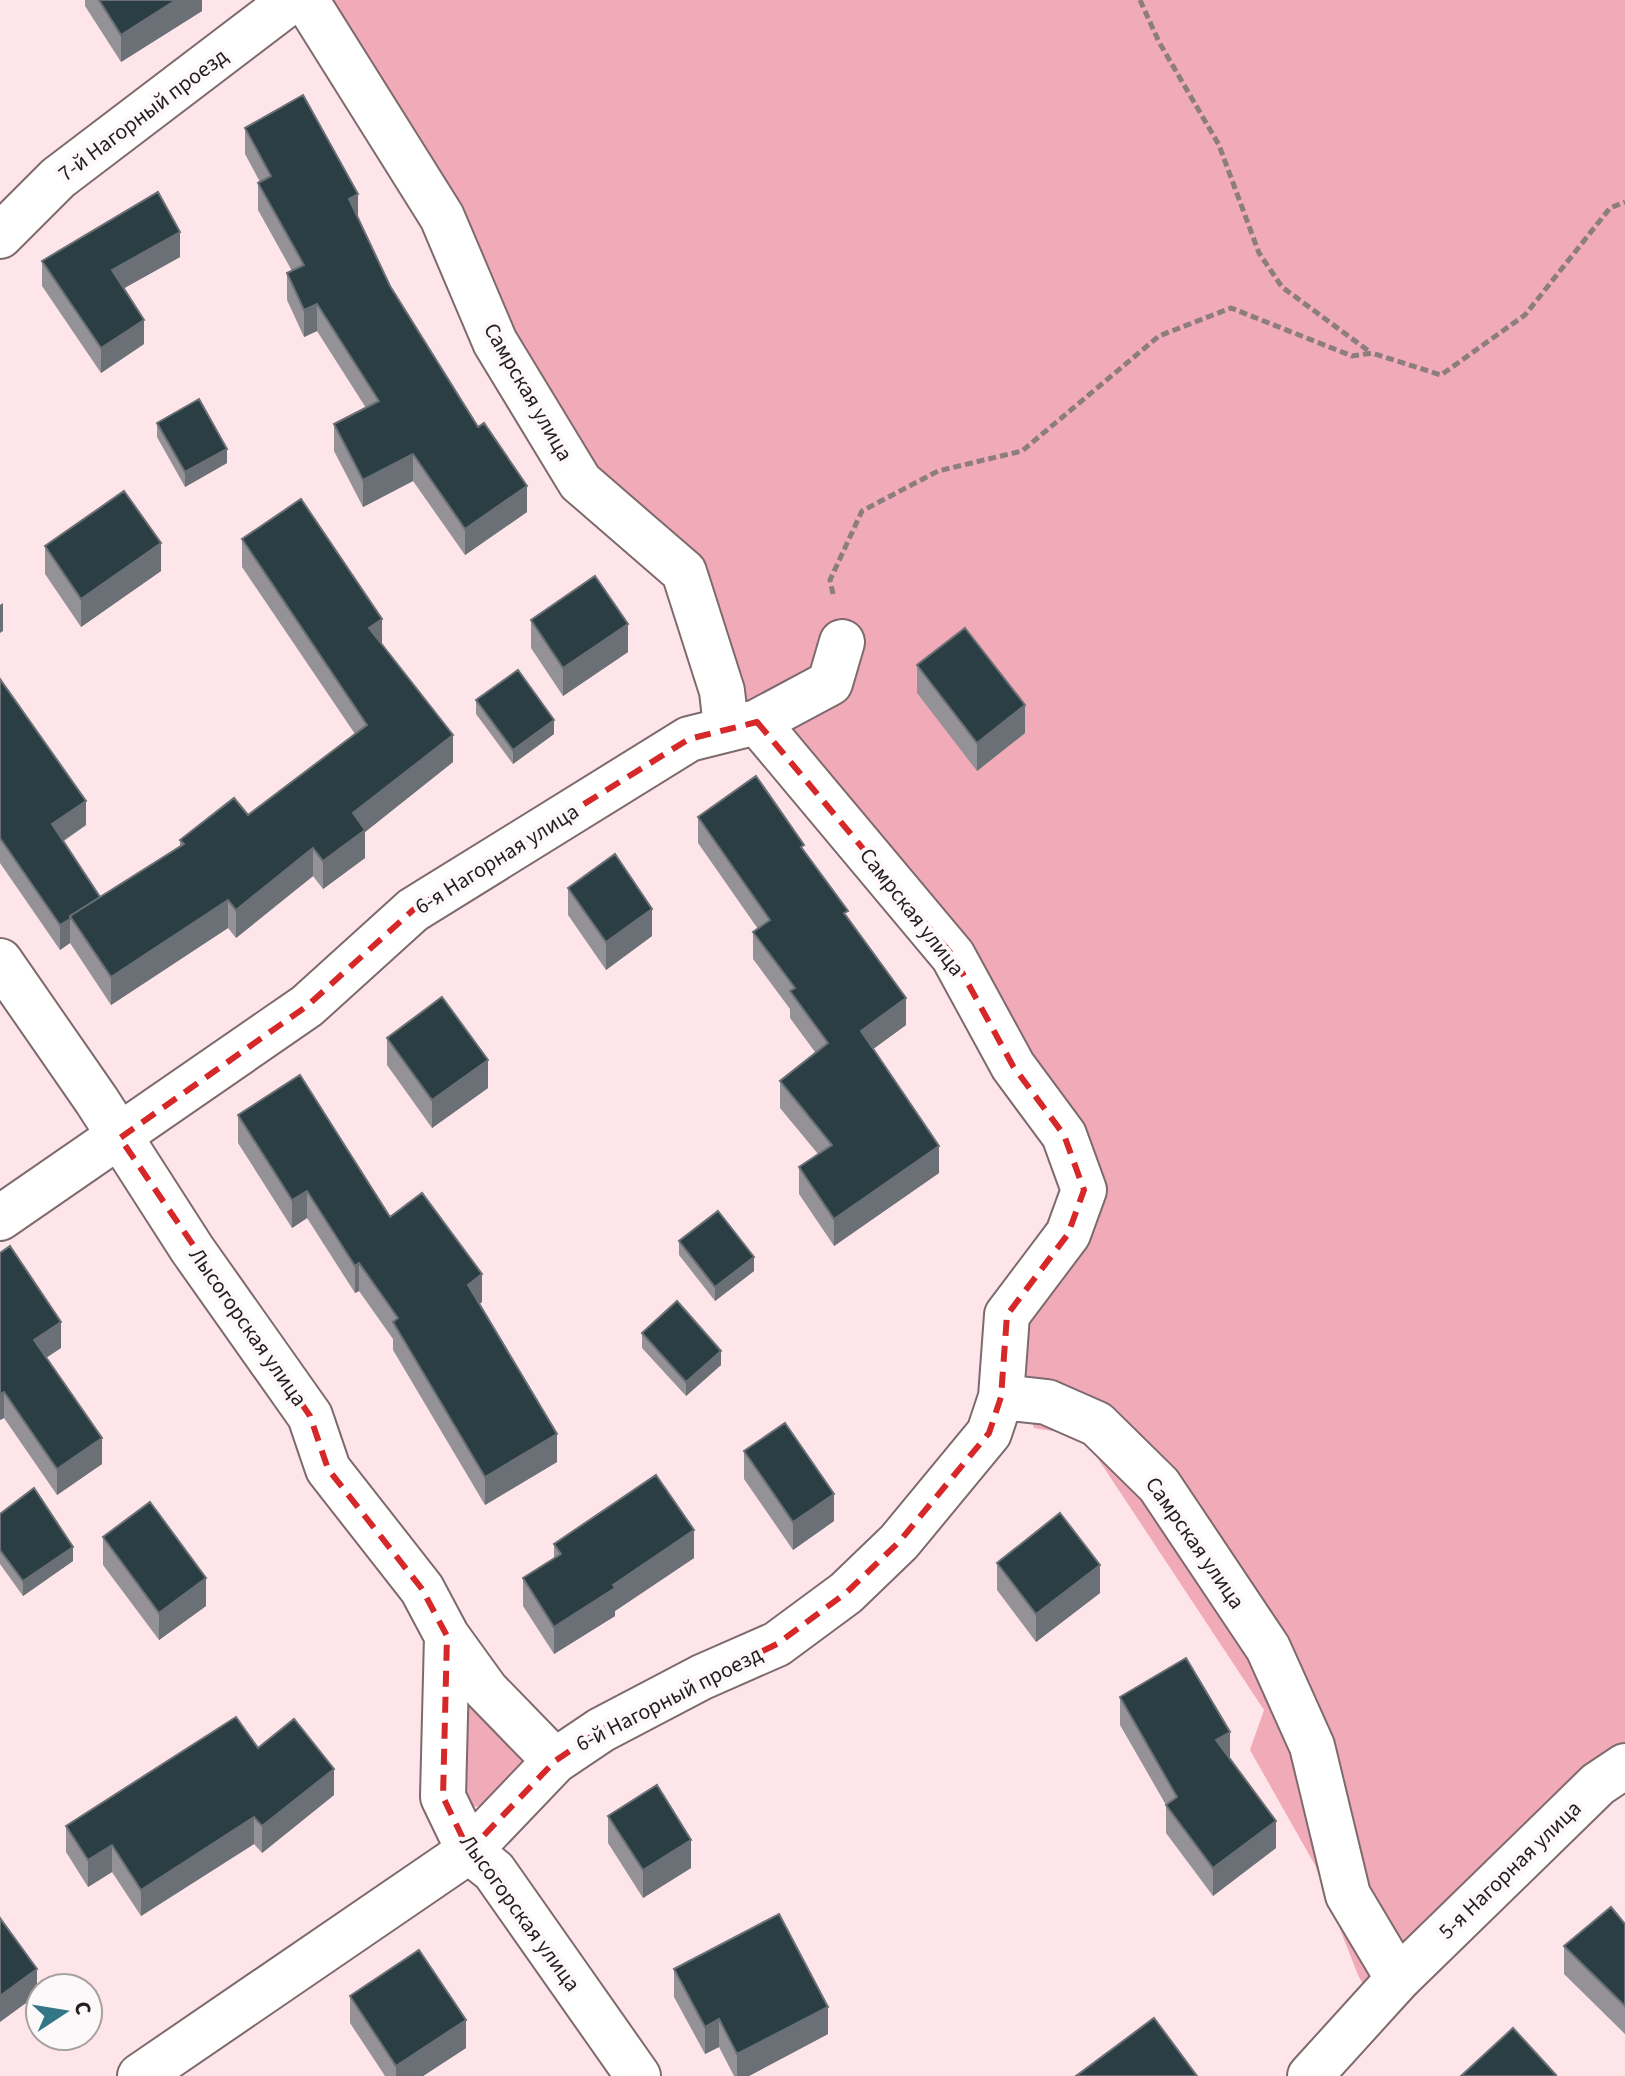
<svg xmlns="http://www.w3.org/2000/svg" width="1625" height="2076" font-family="'Source Sans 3',sans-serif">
<rect width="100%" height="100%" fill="#fde5e9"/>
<path fill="#f1aab7" d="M 321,0 L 1625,0 L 1625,1782 L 1605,1795 L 1386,2027 L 1358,1975 L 1315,1865 L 1250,1750 L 1264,1710 L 1083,1436 L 1034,1428 L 1015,1371 L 1022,1318 L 1077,1242 L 1072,1133 L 734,698 L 692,563 L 588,473 Z
M 458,1689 L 518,1741 L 524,1761 L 483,1806 L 468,1807 L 457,1795 Z"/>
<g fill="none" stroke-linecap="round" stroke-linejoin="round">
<defs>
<path id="minor" d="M 306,0 L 442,217 L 495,342 L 580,482 L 684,572 L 722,691 L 726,727
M 0,236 L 58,178 L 292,0
M 0,961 L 97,1101 L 192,1249 L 310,1416 L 328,1469 L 422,1589 L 447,1636 L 443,1797 L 469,1851 L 494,1871 L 638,2076
M 0,1218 L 307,1006 L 413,910 L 689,739 L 757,722 L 830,683 L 842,642
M 1001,1397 L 1047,1402 L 1097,1424 L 1159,1485 L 1268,1648 L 1312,1746 L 1348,1895 L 1398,1979
M 447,1636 L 486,1690 L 555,1761
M 140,2076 L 469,1851 L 555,1761 L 601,1730 L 702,1677 L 777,1644 L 846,1593 L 899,1542 L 989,1433 L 1001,1397 L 1007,1315 L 1068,1234 L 1084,1190 L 1064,1135 L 1013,1066 L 953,956 L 757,722
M 1310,2076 L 1398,1979 L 1598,1784 L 1625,1766"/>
</defs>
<use href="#minor" stroke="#7e6a6d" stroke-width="48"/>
<path stroke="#8c7d7f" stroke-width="5" stroke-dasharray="8 4" stroke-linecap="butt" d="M 1140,0 L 1159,42 L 1219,145 L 1259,253 L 1282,287 L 1370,352
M 833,594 L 830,580 L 862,511 L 938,471 L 1022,451 L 1159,336 L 1231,308 L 1352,356 L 1372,353 L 1441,375 L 1525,315 L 1610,208 L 1625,202"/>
<use href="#minor" stroke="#fff" stroke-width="44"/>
</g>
<path fill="#949296" d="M 85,0 L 202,0 L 202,11 L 121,62 L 85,6 Z
M 245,128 L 358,218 L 390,286 L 527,512 L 465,555 L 413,481 L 363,507 L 334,451 L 334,424 L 366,408 L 317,331 L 304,337 L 287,300 L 287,273 L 292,271 L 258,210 L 258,183 L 260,182 L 245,154 Z
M 180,257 L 124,288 L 144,344 L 101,373 L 42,286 L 42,261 Z
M 157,423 L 227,463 L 185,487 L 157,437 Z
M 242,539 L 382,644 L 453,762 L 365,832 L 365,858 L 323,889 L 313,876 L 236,938 L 228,928 L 111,1005 L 70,943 L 60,950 L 0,863 L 0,679 L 86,825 L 64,841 L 100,897 L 180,846 L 180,840 L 248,815 L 355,734 L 242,567 Z
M 45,546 L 161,571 L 81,627 L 45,574 Z
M 531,620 L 628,652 L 563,696 L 531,648 Z
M 917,665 L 1025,733 L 977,771 L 917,693 Z
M 476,700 L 554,734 L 513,764 L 476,714 Z
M 698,817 L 804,852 L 848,918 L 906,1025 L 873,1049 L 939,1173 L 834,1246 L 799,1194 L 799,1167 L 818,1154 L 780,1108 L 780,1081 L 815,1052 L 790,1018 L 790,1009 L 753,959 L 753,932 L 758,929 L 698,843 Z
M 568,888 L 652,936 L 606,970 L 568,915 Z
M 387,1038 L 488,1088 L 432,1128 L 387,1065 Z
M 238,1115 L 390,1217 L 482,1302 L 479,1304 L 557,1462 L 485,1505 L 393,1350 L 393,1339 L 359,1291 L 355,1293 L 307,1218 L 292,1228 L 238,1143 Z
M 679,1241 L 754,1271 L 715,1301 L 679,1255 Z
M 0,1253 L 61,1348 L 46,1357 L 102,1464 L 57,1495 L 4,1418 L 0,1420 Z
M 642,1333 L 721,1365 L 686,1396 L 642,1348 Z
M 744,1451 L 834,1521 L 793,1550 L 744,1479 Z
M 0,1514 L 73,1561 L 23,1596 L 0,1564 Z
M 103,1537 L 206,1606 L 159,1640 L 103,1565 Z
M 554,1544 L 694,1558 L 615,1611 L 615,1616 L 554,1654 L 523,1606 L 523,1578 L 554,1558 Z
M 997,1563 L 1100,1593 L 1036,1642 L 997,1590 Z
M 1120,1697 L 1230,1758 L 1276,1848 L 1213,1896 L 1166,1833 L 1166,1805 L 1120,1725 Z
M 258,1748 L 334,1795 L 262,1853 L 254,1844 L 141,1916 L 112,1872 L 88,1887 L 66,1852 L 66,1826 Z
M 608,1816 L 691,1868 L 643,1898 L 608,1843 Z
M 1625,1924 L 1625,2034 L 1564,1974 L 1564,1946 Z
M 674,1969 L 828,2034 L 749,2076 L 734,2076 L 719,2047 L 705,2054 L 674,1997 Z
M 350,1996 L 466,2048 L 423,2076 L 385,2076 L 350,2023 Z"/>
<path fill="#6a7075" d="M 176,0 L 202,0 L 202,11 L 121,62 L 121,35 Z
M 358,194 L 358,221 L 349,199 Z
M 180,232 L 180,257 L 112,295 L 112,270 Z
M 317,304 L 317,331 L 304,337 L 304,310 Z
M 144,320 L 144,344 L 101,373 L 101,348 Z
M 227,449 L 227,463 L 185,487 L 185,472 Z
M 413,454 L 413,481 L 363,507 L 363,480 Z
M 527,486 L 527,512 L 465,555 L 465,529 Z
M 161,543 L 161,571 L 81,627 L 81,599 Z
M 3,603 L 3,631 L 0,633 L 0,605 Z
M 382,619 L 382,647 L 369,628 Z
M 628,624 L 628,652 L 563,696 L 563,668 Z
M 1025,705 L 1025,733 L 977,771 L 977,743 Z
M 554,720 L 554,734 L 513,764 L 513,750 Z
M 453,735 L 453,762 L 365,832 L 365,858 L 323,889 L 323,861 L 353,813 Z
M 86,801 L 86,825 L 52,848 L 52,824 Z
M 313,848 L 313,876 L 236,938 L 236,910 Z
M 228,900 L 228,928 L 111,1005 L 111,977 Z
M 652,909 L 652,936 L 606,970 L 606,942 Z
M 70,919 L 70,943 L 60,950 L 60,925 Z
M 906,998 L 906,1025 L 861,1058 L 861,1031 Z
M 488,1060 L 488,1088 L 432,1128 L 432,1100 Z
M 939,1146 L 939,1173 L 834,1246 L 834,1219 Z
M 307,1191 L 307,1218 L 292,1228 L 292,1200 Z
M 754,1257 L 754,1271 L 715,1301 L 715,1287 Z
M 359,1263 L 359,1291 L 355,1293 L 355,1266 Z
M 482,1274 L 482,1302 L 468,1313 L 468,1285 Z
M 61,1322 L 61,1348 L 34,1366 L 34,1340 Z
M 721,1351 L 721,1365 L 686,1396 L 686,1382 Z
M 4,1392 L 4,1418 L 0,1420 L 0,1394 Z
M 557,1434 L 557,1462 L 485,1505 L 485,1477 Z
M 102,1438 L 102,1464 L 57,1495 L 57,1469 Z
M 834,1494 L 834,1521 L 793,1550 L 793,1522 Z
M 694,1530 L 694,1558 L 615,1611 L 615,1616 L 554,1654 L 554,1627 Z
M 73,1547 L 73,1561 L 23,1596 L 23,1581 Z
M 1100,1565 L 1100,1593 L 1036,1642 L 1036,1614 Z
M 206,1578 L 206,1606 L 159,1640 L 159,1613 Z
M 1230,1732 L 1230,1760 L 1216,1740 Z
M 334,1769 L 334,1795 L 262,1853 L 262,1826 Z
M 254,1817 L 254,1844 L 141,1916 L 141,1890 Z
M 1276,1821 L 1276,1848 L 1213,1896 L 1213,1868 Z
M 691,1840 L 691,1868 L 643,1898 L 643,1870 Z
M 112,1845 L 112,1872 L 88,1887 L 88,1860 Z
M 37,1969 L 37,1995 L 0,2022 L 0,1996 Z
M 828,2007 L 828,2034 L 749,2076 L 737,2076 L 737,2054 Z
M 719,2019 L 719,2047 L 705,2054 L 705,2027 Z
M 466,2020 L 466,2048 L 423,2076 L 396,2076 L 396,2066 Z"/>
<path fill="#2b3e43" stroke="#6a7075" stroke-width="2" d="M 99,0 L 176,0 L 121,35 Z
M 303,95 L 358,194 L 349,199 L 390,286 L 478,427 L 484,423 L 527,486 L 465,529 L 413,454 L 363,480 L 334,424 L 379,401 L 317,304 L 304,310 L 287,273 L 304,265 L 258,183 L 271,176 L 245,128 Z
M 158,192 L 180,232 L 112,270 L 144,320 L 101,348 L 42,261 Z
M 199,399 L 227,449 L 185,472 L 157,423 Z
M 124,491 L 161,543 L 81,599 L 45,546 Z
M 301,499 L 382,619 L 369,628 L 453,735 L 353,813 L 365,830 L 323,861 L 313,848 L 236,910 L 228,900 L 111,977 L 70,916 L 184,844 L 180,840 L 234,798 L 248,815 L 367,725 L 242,539 Z
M 595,576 L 628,624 L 563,668 L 531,620 Z
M 965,628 L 1025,705 L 977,743 L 917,665 Z
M 518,670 L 554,720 L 513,750 L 476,700 Z
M 0,679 L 86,801 L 52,824 L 100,897 L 70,916 L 70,919 L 60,925 L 0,838 Z
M 756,776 L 804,845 L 801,847 L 848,911 L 844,913 L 906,998 L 861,1031 L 939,1146 L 834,1219 L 799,1167 L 832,1145 L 780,1081 L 828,1043 L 790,991 L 795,988 L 753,932 L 770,920 L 698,817 Z
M 615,854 L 652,909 L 606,942 L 568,888 Z
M 442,997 L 488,1060 L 432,1100 L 387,1038 Z
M 300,1075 L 390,1217 L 422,1193 L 482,1274 L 468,1285 L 557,1434 L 485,1477 L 393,1322 L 398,1318 L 359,1263 L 355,1266 L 307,1191 L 292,1200 L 238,1115 Z
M 718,1211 L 754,1257 L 715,1287 L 679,1241 Z
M 10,1246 L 61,1322 L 34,1340 L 102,1438 L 57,1469 L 4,1392 L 0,1394 L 0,1253 Z
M 677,1301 L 721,1351 L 686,1382 L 642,1333 Z
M 785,1423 L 834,1494 L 793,1522 L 744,1451 Z
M 656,1475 L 694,1530 L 613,1585 L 615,1588 L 554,1627 L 523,1578 L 561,1554 L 554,1544 Z
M 34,1488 L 73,1547 L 23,1581 L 0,1550 L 0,1514 Z
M 150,1502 L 206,1578 L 159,1613 L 103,1537 Z
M 1060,1513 L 1100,1565 L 1036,1614 L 997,1563 Z
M 1186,1658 L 1230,1732 L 1216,1740 L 1276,1821 L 1213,1868 L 1166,1805 L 1177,1797 L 1120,1697 Z
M 236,1717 L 258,1748 L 294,1719 L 334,1769 L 262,1826 L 254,1817 L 141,1890 L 112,1845 L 88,1860 L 66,1826 Z
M 657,1785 L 691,1840 L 643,1870 L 608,1816 Z
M 1611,1907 L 1625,1924 L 1625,2006 L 1564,1946 Z
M 779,1914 L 828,2007 L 737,2054 L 719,2019 L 705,2027 L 674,1969 Z
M 0,1918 L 37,1969 L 0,1996 Z
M 419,1950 L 466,2020 L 396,2066 L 350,1996 Z
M 1154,2018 L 1197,2076 L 1076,2076 Z
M 1513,2028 L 1556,2075 L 1554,2076 L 1461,2076 Z"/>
<path fill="none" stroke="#d62828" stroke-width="6" stroke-dasharray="16 10" stroke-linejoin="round" d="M 757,722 L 953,956 L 1013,1066 L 1064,1135 L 1084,1190 L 1068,1234 L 1007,1315 L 1001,1397 L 989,1433 L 899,1542 L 846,1593 L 777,1644 L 601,1730 L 555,1761 L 469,1851 L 443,1797 L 447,1636 L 422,1589 L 328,1469 L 310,1416 L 120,1138 L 307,1006 L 413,910 L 689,739 Z"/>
<g text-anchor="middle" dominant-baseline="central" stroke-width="8" stroke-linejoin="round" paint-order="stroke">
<g font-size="22" fill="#251d1e" stroke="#fdf8f9">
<text transform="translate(143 115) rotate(-37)">7-й Нагорный проезд</text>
<text transform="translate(528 392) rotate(60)">Самрская улица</text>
<text transform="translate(497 859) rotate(-32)">6-я Нагорная улица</text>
<text transform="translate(912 912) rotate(52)">Самрская улица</text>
<text transform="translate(248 1327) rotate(55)">Лысогорская улица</text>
<text transform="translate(1195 1543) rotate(55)">Самрская улица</text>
<text transform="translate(669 1699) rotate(-27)">6-й Нагорный проезд</text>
<text transform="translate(1510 1870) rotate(-44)">5-я Нагорная улица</text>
<text transform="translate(520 1913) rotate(54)">Лысогорская улица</text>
</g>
</g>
<g transform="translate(64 2012) rotate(78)"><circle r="38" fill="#fdf8f9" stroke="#a7a0a1" stroke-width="2"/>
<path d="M0-6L14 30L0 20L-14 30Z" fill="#337686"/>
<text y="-12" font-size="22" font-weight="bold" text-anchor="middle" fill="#251d1e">С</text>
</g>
</svg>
